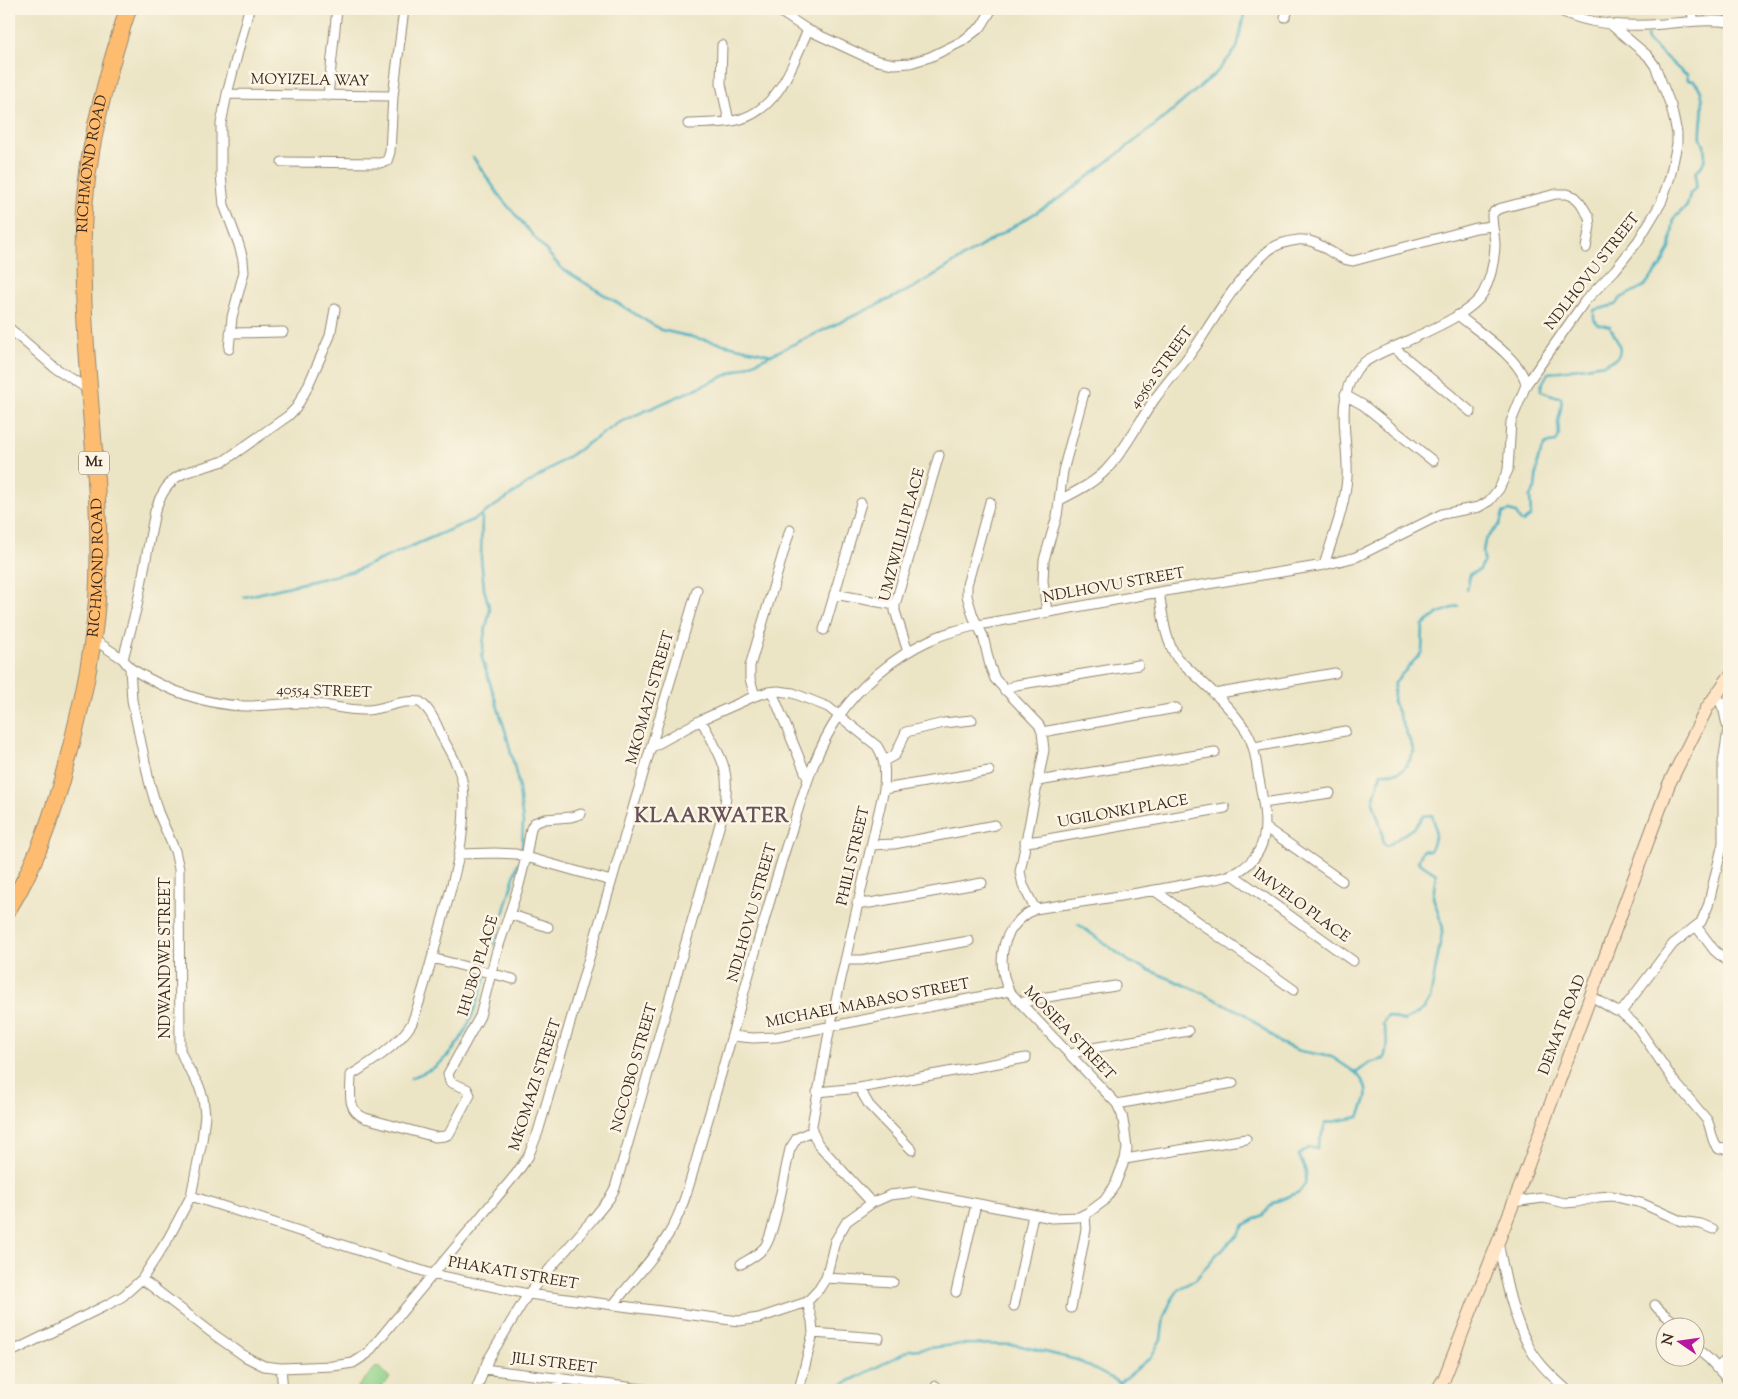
<svg xmlns="http://www.w3.org/2000/svg" width="1738" height="1399" font-family="'Sorts Mill Goudy',serif">
<rect width="100%" height="100%" fill="#fcf5e5"/>
<filter id="ink" filterUnits="userSpaceOnUse"><feTurbulence type="fractalNoise" baseFrequency=".02" numOctaves="2"/><feDisplacementMap in="SourceGraphic" scale="10" xChannelSelector="R" yChannelSelector="G"/><feConvolveMatrix kernelMatrix="1 2 1 2 8 2 1 2 1" color-interpolation-filters="sRGB"/></filter>
<filter id="wash" filterUnits="userSpaceOnUse"><feTurbulence type="fractalNoise" baseFrequency=".0096" numOctaves="4" result="noise"/><feDisplacementMap in="SourceGraphic" scale="20" xChannelSelector="R" yChannelSelector="G"/><feGaussianBlur stdDeviation="1.12" result="paint"/><feColorMatrix in="noise" values="0 0 0 0 0 0 0 0 0 0 0 0 0 0 0 0 0 1.4 0 .05"/><feComposite in="paint" operator="in"/></filter>
<g filter="url(#wash)">
<rect width="100%" height="100%" fill="#ebe4c5"/>
<path fill="#91d38a" stroke="#667e54" d="M 377,1366 L 390,1378 L 378,1390 L 355,1390 Z"/>
<g fill="none" stroke-linecap="round" stroke-linejoin="round">
<path stroke="#43afc1" stroke-width="2.5" d="M 1618,9 L 1625,16
M 473,157 L 501,198 L 561,268 L 661,330 L 772,355
M 482,515 L 481,558 L 484,589 L 490,610 L 484,637 L 482,658 L 506,733 L 518,782 L 523,823 L 522,849
M 1467,590 L 1470,574 L 1480,570 L 1484,560 L 1483,552 L 1485,540 L 1500,524 L 1503,513 L 1509,511 L 1516,513 L 1520,520 L 1523,522 L 1531,516 L 1530,496 L 1535,489 L 1538,459 L 1545,445 L 1549,443 L 1556,442 C 1561,435 1558,430 1558,422 C 1559,414 1563,406 1561,398 L 1541,391 L 1541,386 L 1548,373 L 1604,364 C 1630,356 1618,343 1610,327 L 1598,324 L 1594,319 L 1594,310 L 1615,305 L 1621,298 L 1644,286 L 1661,266 L 1670,248 L 1674,218 L 1687,206 L 1690,194 L 1696,187 L 1696,171 C 1705,166 1706,155 1704,146 C 1704,145 1701,139 1701,139 C 1699,121 1710,96 1694,81 L 1688,80 L 1687,74 L 1682,72 L 1648,41 L 1647,35
M 244,597 L 354,571 L 477,518 L 620,422 L 745,367 L 913,288 L 1063,196 L 1158,123 L 1217,72 L 1237,48 L 1245,9
M 1078,924 L 1130,962 L 1194,989 L 1245,1014 L 1280,1043 L 1300,1051 L 1332,1057 L 1356,1073
M 494,945 L 518,863
M 411,1078 C 418,1075 426,1072 433,1068 C 465,1048 475,1008 486,975
M 832,1390 L 910,1350 L 964,1344 L 1017,1345 L 1077,1360 L 1120,1383
M 1117,1390 L 1120,1383 L 1151,1357 L 1161,1339 L 1164,1317 L 1171,1301 L 1179,1289 L 1196,1279 L 1217,1254 L 1239,1234 L 1244,1225 L 1263,1215 L 1273,1203 L 1299,1192 L 1305,1184 L 1306,1172 L 1299,1155 L 1308,1148 L 1317,1148 L 1326,1123 L 1359,1117 C 1367,1098 1372,1089 1356,1073 L 1369,1063 L 1384,1059 L 1388,1042 L 1383,1024 L 1387,1016 L 1405,1021 L 1424,1009 L 1430,999 L 1443,928 L 1433,897 L 1436,874 L 1418,862 L 1423,850 L 1430,851 C 1436,840 1437,827 1432,815 L 1423,816 L 1416,826 L 1387,846 L 1383,843 L 1382,831 L 1373,802 L 1381,773 C 1403,774 1405,771 1414,751 L 1393,701 L 1395,682 L 1422,652 L 1423,625 L 1439,613 L 1458,606"/>
</g>
</g>
<g filter="url(#ink)">
<g fill="none" stroke-linecap="round" stroke-linejoin="round">
<defs>
<path id="street" d="M 776,9 L 808,30 L 864,56 L 878,61 L 894,64 L 910,63 L 930,57 L 961,42 L 981,27 L 992,9
M 1557,9 C 1589,26 1628,27 1663,24 C 1685,22 1707,19 1729,22
M 1691,9 L 1694,21
M 1285,17 L 1289,9
M 722,45 L 721,84 L 729,121
M 227,94 L 393,96
M 328,96 L 337,9
M 688,124 C 705,123 725,124 741,119 C 780,107 793,63 808,30
M 282,162 L 380,163 L 387,161 L 390,152 L 393,96 L 404,9
M 1458,315 C 1477,331 1523,360 1526,385
M 9,328 L 54,367 L 89,390
M 230,333 L 283,332
M 1393,347 L 1471,412
M 229,349 L 232,317 L 244,272 L 243,260 L 239,245 L 224,205 L 221,175 L 221,124 L 227,94 L 249,9
M 1345,395 L 1363,405 L 1433,461
M 1060,500 C 1077,491 1094,483 1107,469 C 1126,449 1138,423 1154,400 C 1169,379 1186,362 1200,340 C 1218,312 1235,284 1258,260 C 1263,256 1267,251 1272,248 C 1280,243 1290,241 1298,240 C 1321,238 1332,259 1353,261 L 1476,228 L 1492,226
M 990,502 L 967,585 L 967,596 L 973,616 L 983,636 L 990,666 L 995,679 L 1039,725 L 1042,732 L 1044,750 L 1020,872 L 1023,885 L 1035,909
M 1324,565 C 1333,536 1345,507 1347,477 C 1349,441 1334,401 1357,369 C 1366,358 1384,352 1396,346 C 1419,335 1472,314 1483,293 C 1491,279 1494,262 1495,246 C 1495,236 1492,226 1492,215 L 1494,212 L 1498,209 L 1556,194 L 1567,194 L 1575,197 L 1580,202 L 1589,217 L 1590,226 L 1586,248
M 834,594 L 895,605
M 1047,612 L 1043,581 L 1044,560 L 1057,516 L 1063,471 L 1084,393
M 824,630 L 861,503
M 908,652 L 895,611 L 895,605 L 939,455
M 123,659 L 137,606 L 155,511 L 160,498 L 166,488 L 174,479 L 184,473 L 224,461 L 288,416 L 296,408 L 306,390 L 330,336 L 335,309
M 130,668 C 166,690 203,705 245,706 C 266,706 286,703 306,703 C 327,704 347,711 367,710 C 385,709 402,699 420,702 C 431,710 437,725 442,737 C 450,752 461,769 463,786 C 468,836 452,885 439,932 C 431,962 423,993 412,1023 C 400,1044 372,1062 351,1075 C 351,1093 346,1110 365,1118 L 435,1137 L 445,1136 L 449,1134 L 470,1095 L 467,1089 L 450,1082 L 448,1074 L 480,1016 L 496,954 L 519,885 L 526,857 L 531,828 L 534,823 L 545,819 L 571,817 L 581,814
M 1004,690 L 1016,685 L 1138,665
M 772,692 L 808,779
M 1214,694 L 1335,673
M 755,696 L 750,679 L 750,666 L 790,530
M 1042,732 L 1176,708
M 652,747 L 701,720 L 755,696 L 768,692 L 778,691 L 793,693 L 828,707 L 877,746 C 886,760 885,773 884,789 L 830,1027 L 812,1125 L 812,1131 L 818,1144 L 872,1203
M 1254,747 L 1345,731
M 884,761 L 895,755 L 906,732 L 944,723 L 972,720
M 1038,781 L 1215,752
M 884,789 L 989,771
M 1263,803 L 1330,793
M 1266,828 L 1342,881
M 1025,842 L 1042,840 L 1225,808
M 871,845 L 894,844 L 995,825
M 459,854 L 495,853 L 516,854 L 611,881
M 1232,874 L 1353,961
M 1155,891 L 1294,990
M 857,903 L 870,903 L 982,883
M 509,914 L 548,927
M 1696,926 L 1714,950 L 1729,963
M 432,958 L 513,979
M 845,960 L 862,960 L 969,941
M 1591,996 L 1616,1011 L 1622,1011 L 1673,944 L 1701,922 L 1708,906 L 1723,843 L 1723,763 L 1728,730 L 1724,711 L 1717,694
M 1020,1003 L 1041,998 L 1115,986
M 1619,1011 L 1632,1022 L 1638,1028 L 1674,1081 L 1707,1120 C 1712,1129 1711,1143 1719,1149 L 1729,1148
M 732,1036 L 753,1038 L 777,1037 L 1009,991
M 1071,1054 L 1087,1049 L 1188,1031
M 859,1088 L 869,1105 L 912,1150
M 817,1092 L 859,1088 L 1026,1058
M 1117,1104 L 1233,1083
M 1125,1159 L 1246,1139
M 191,1196 L 432,1274 L 528,1294 L 739,1321 L 759,1318 L 807,1302 L 819,1289 L 826,1278 L 835,1241 L 847,1221 L 872,1203 L 890,1195 L 916,1192 L 1052,1218 L 1079,1217 L 1089,1212 L 1104,1201 L 1115,1185 L 1125,1159 L 1127,1149 L 1125,1132 L 1122,1115 L 1117,1104 L 1009,991 C 995,959 1002,926 1035,909 C 1087,901 1140,894 1192,883 C 1207,880 1226,879 1239,871 C 1275,849 1265,813 1259,779 C 1256,763 1255,746 1247,732 C 1230,705 1200,680 1177,658 C 1164,638 1163,615 1159,592
M 1513,1202 L 1543,1198 L 1565,1203 L 1577,1202 L 1598,1197 L 1612,1196 L 1641,1203 L 1681,1221 L 1701,1224 L 1713,1229
M 1498,1242 C 1505,1276 1511,1312 1527,1343 C 1536,1362 1552,1376 1567,1390
M 741,1264 C 749,1260 757,1255 764,1248 C 775,1235 785,1169 790,1149 L 797,1138 L 812,1131
M 826,1278 L 893,1282
M 142,1279 L 216,1336 L 246,1357 L 264,1366 L 281,1368 L 333,1366 L 353,1363 L 367,1354 L 516,1174 L 528,1157 L 538,1132 L 697,590
M 956,1292 L 976,1204
M 613,1305 C 631,1282 659,1253 672,1228 C 687,1200 694,1166 703,1136 C 732,1040 756,943 786,847 C 801,803 812,755 839,716 C 860,685 894,657 928,641 C 944,633 961,629 978,625 L 1159,592 L 1324,565 L 1356,557 L 1442,514 L 1479,507 L 1489,501 L 1499,489 L 1508,470 L 1511,422 L 1526,385 L 1585,301 L 1615,270 L 1638,241 L 1661,203 L 1670,177 L 1677,144 L 1677,133 L 1671,106 L 1655,66 L 1648,56 L 1609,23
M 1655,1305 C 1662,1315 1671,1318 1679,1326
M 1014,1306 L 1033,1215
M 1071,1308 L 1086,1229 L 1085,1215
M 813,1333 L 879,1338
M 1696,1348 L 1709,1359 L 1729,1381
M 9,1353 L 109,1304 L 123,1296 L 142,1279 L 168,1239 L 191,1196 L 202,1141 L 205,1115 L 203,1098 L 199,1086 L 185,1062 L 180,1050 L 179,869 L 175,851 L 158,812 L 149,781 L 132,700 L 130,668 L 123,659 L 93,639
M 281,1368 L 283,1390
M 1716,1368 L 1729,1358
M 484,1369 L 651,1390
M 476,1390 L 488,1360 L 528,1294 L 592,1220 L 609,1199 L 615,1188 L 724,810 C 732,768 720,756 701,720
M 558,1390 L 559,1379
M 799,1390 L 813,1333 L 812,1321 L 807,1302
M 935,1390 L 936,1386"/>
<path id="secondary" d="M 1437,1390 L 1444,1379 L 1521,1184 L 1669,784 L 1707,708 L 1729,677"/>
<g id="highway">
<path id="s1" d="M 9,908 C 37,863 55,809 68,758 C 83,700 96,641 98,581 C 102,464 79,347 83,230 C 85,154 105,80 128,9"/>
</g>
</defs>
<use href="#street" stroke="#938772" stroke-width="11"/>
<use href="#secondary" stroke="#938772" stroke-width="14"/>
<use href="#highway" stroke="#938772" stroke-width="18"/>
<use href="#street" stroke="#fff" stroke-width="9"/>
<use href="#secondary" stroke="#ffe4c6" stroke-width="12"/>
<use href="#highway" stroke="#febc70" stroke-width="16"/>
</g>
</g>
<g text-anchor="middle" dominant-baseline="central" stroke-width="5" stroke-linejoin="round" paint-order="stroke">
<rect fill="#fcf5e5" stroke="#75675a" stroke-width="1" x="79" y="451.5" width="30" height="23" rx="4"/>
<g font-size="14" font-weight="bold" fill="#3b2a1e">
<text x="94" y="463">M1</text>
</g>
<g font-size="15" fill="#3b2a1e" stroke="#fcf5e5">
<text transform="translate(310 81) rotate(1)">MOYIZELA WAY</text>
<text stroke="none"><textPath href="#s1" startOffset="760">RICHMOND ROAD</textPath></text>
<text transform="translate(1593 272) rotate(-52)">NDLHOVU STREET</text>
<text transform="translate(1162 368) rotate(-54)">40562 STREET</text>
<text transform="translate(903 535) rotate(-75)">UMZWILILI PLACE</text>
<text stroke="none"><textPath href="#s1" startOffset="355">RICHMOND ROAD</textPath></text>
<text transform="translate(1114 586) rotate(-10)">NDLHOVU STREET</text>
<text transform="translate(324 692) rotate(2)">40554 STREET</text>
<text transform="translate(651 698) rotate(-74)">MKOMAZI STREET</text>
<text transform="translate(1123 812) rotate(-10)">UGILONKI PLACE</text>
<text transform="translate(854 856) rotate(-77)">PHILI STREET</text>
<text transform="translate(1301 906) rotate(36)">IMVELO PLACE</text>
<text transform="translate(753 913) rotate(-74)">NDLHOVU STREET</text>
<text transform="translate(166 958) rotate(-90)">NDWANDWE STREET</text>
<text transform="translate(479 966) rotate(-73)">IHUBO PLACE</text>
<text transform="translate(868 1004) rotate(-11)">MICHAEL MABASO STREET</text>
<text transform="translate(1563 1025) rotate(-69)">DEMAT ROAD</text>
<text transform="translate(1069 1034) rotate(46)">MOSIEA STREET</text>
<text transform="translate(635 1068) rotate(-74)">NGCOBO STREET</text>
<text transform="translate(536 1085) rotate(-72)">MKOMAZI STREET</text>
<text transform="translate(513 1274) rotate(10)">PHAKATI STREET</text>
<text transform="translate(554 1364) rotate(7)">JILI STREET</text>
</g>
<g font-size="20" font-weight="bold" letter-spacing="1" fill="#66505a" stroke="#fcf5e5">
<text x="712" y="817">KLAARWATER</text>
</g>
</g>
<rect width="1738" height="1399" fill="none" stroke="#fcf5e5" stroke-width="30"/>
<g transform="translate(1680 1342) rotate(283)"><circle r="24" fill="#fcf5e5" stroke="#afa495"/>
<path d="M0-4L9 19L0 12L-9 19Z" fill="#b5179e"/>
<text y="-8" font-size="14" font-weight="bold" text-anchor="middle" fill="#3b2a1e">N</text>
</g>
</svg>
